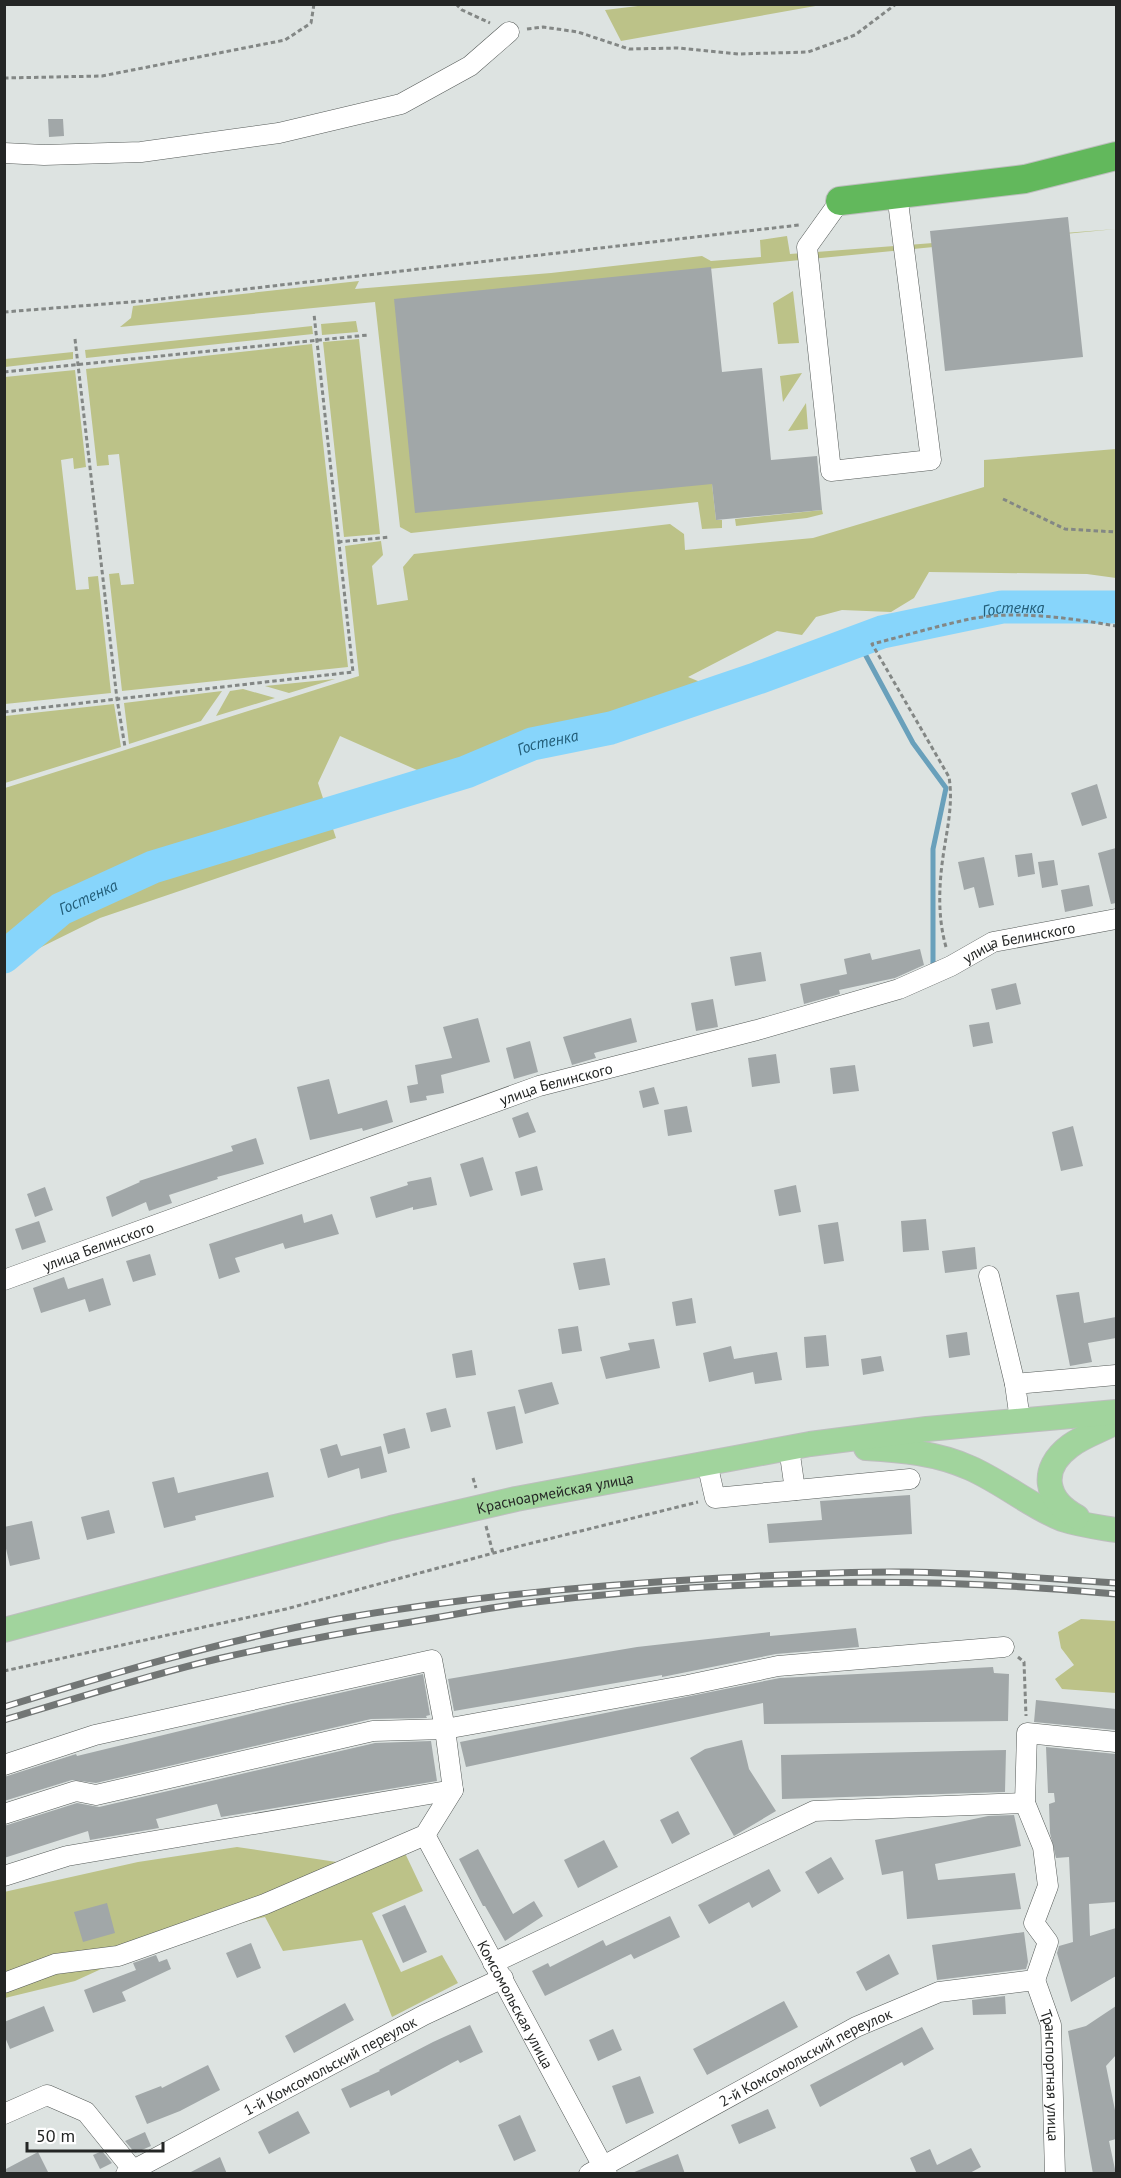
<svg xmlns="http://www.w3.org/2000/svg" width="1121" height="2178" font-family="'PT Sans',sans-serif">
<rect width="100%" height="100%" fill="#dde3e1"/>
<path fill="#bcc288" d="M 646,5 L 646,4 L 821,5 L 621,41 L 605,10 Z
M 1116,229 L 394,300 L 712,484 L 716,520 L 722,520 L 722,528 L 702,529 L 698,502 L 411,533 L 400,527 L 375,302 L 120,327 L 131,318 L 133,306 L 359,281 L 355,289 L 551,273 L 702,256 L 711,261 L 761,257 L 760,240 L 787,236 L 790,254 Z
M 793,291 L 799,343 L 778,344 L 773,303 Z
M 356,321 L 358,332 L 322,335 L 321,324 Z
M 312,326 L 313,334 L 86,358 L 85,350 Z
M 359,339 L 380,534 L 344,537 L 323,342 Z
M 312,344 L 348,667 L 122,691 L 109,574 L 119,573 L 121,585 L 134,584 L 119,454 L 108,455 L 109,465 L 97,466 L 86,369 Z
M 73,352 L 73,359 L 5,367 L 5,359 Z
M 75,370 L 86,467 L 74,469 L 73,458 L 61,460 L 76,590 L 89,589 L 88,577 L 98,576 L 111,693 L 5,704 L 5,377 Z
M 802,373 L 783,402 L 780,376 Z
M 806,403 L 808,429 L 788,431 Z
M 1116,449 L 1116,578 L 1087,574 L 929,572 L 914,598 L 891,612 L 842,610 L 816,617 L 802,635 L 777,631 L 688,677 L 715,688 L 517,745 L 426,774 L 340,736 L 318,783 L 336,838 L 100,918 L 5,965 L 5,788 L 359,676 L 345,546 L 381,541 L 383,555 L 372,566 L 377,605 L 408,600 L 403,567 L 414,554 L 670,524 L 684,534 L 685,550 L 813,538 L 984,487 L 984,460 Z
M 822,510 L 823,514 L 807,518 L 736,526 L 735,519 Z
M 335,679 L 289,693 L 265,686 Z
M 243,689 L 275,698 L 216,716 L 230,691 Z
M 222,691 L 201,721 L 129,744 L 124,703 Z
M 114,704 L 121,747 L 5,783 L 5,716 Z
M 1081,1619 L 1116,1621 L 1116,1693 L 1062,1689 L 1055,1679 L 1074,1665 L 1061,1648 L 1058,1632 Z
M 237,1847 L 343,1863 L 404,1851 L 423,1891 L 372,1913 L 401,1972 L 442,1955 L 458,1983 L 392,2017 L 362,1940 L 283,1951 L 265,1917 L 160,1942 L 75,1981 L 5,1998 L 4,1892 L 138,1862 Z"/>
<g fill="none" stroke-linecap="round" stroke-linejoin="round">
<path stroke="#69a0bb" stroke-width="5" d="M 858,641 L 913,743 L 946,788 L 933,849 L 933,963"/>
<path stroke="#87d5fb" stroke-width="33" id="s1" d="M 4,957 L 61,909 L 153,867 L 466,772 L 532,744 L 611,728 L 758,678 L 882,632 L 1002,607 L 1116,607"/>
</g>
<path fill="#a1a7a8" d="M 48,119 L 63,119 L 64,136 L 49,137 Z
M 1068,217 L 1083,357 L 945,371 L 930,231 Z
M 711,267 L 722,372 L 762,368 L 771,460 L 817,456 L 822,510 L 716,520 L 712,484 L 415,513 L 394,299 Z
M 1097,784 L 1107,818 L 1082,826 L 1071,793 Z
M 1116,848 L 1116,903 L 1111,904 L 1098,853 Z
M 1032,853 L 1035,874 L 1018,877 L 1015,855 Z
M 984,857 L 994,905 L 979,908 L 974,887 L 964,890 L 958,862 Z
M 1054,860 L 1058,885 L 1042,888 L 1038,862 Z
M 1089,885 L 1093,906 L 1065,912 L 1061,890 Z
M 920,949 L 924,965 L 895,978 L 839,990 L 840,994 L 804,1004 L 800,984 L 847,974 L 844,959 L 870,953 L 872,960 Z
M 761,952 L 766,981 L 735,986 L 730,957 Z
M 1016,983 L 1021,1004 L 996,1010 L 991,989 Z
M 713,999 L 718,1027 L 696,1031 L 691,1003 Z
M 478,1018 L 490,1062 L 441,1075 L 444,1093 L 426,1096 L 427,1100 L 410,1103 L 407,1086 L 418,1084 L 415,1065 L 452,1058 L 443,1027 Z
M 631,1018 L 637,1042 L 594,1053 L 596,1058 L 572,1065 L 563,1037 Z
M 989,1022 L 993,1043 L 973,1047 L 969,1025 Z
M 530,1041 L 538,1072 L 514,1079 L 506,1048 Z
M 776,1054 L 780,1083 L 752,1087 L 748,1058 Z
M 855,1065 L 859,1091 L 833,1094 L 830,1068 Z
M 329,1079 L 338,1114 L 387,1100 L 393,1122 L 363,1131 L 362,1128 L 310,1140 L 297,1087 Z
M 654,1087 L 659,1104 L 643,1108 L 639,1091 Z
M 687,1106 L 692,1132 L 668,1136 L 664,1110 Z
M 528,1112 L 536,1132 L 519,1138 L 512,1118 Z
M 1073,1126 L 1083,1166 L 1061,1171 L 1052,1132 Z
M 256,1138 L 264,1164 L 217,1177 L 218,1179 L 169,1195 L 172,1203 L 149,1211 L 146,1202 L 112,1217 L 106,1197 L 140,1182 L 139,1181 L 233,1151 L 231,1146 Z
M 483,1157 L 493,1190 L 470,1197 L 460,1164 Z
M 537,1166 L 543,1190 L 521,1196 L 515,1172 Z
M 431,1177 L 437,1205 L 413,1210 L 413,1207 L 376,1218 L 370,1197 L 408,1185 L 407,1182 Z
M 796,1185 L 801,1212 L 779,1216 L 774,1190 Z
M 45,1187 L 53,1210 L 35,1217 L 27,1194 Z
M 302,1214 L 304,1223 L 332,1214 L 339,1234 L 285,1249 L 283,1243 L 235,1258 L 240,1272 L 219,1279 L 209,1244 Z
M 926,1219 L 929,1250 L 903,1252 L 901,1221 Z
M 39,1221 L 46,1242 L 22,1250 L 15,1229 Z
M 838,1222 L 844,1261 L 824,1264 L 818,1225 Z
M 975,1247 L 977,1269 L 945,1273 L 942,1251 Z
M 150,1254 L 156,1275 L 133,1282 L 126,1261 Z
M 605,1258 L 610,1285 L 579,1290 L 573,1263 Z
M 64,1277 L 68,1289 L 103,1278 L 111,1305 L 89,1312 L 85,1299 L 41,1313 L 33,1288 Z
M 1079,1292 L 1084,1323 L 1116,1317 L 1116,1338 L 1088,1343 L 1092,1362 L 1070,1366 L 1056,1295 Z
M 692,1298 L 696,1323 L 676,1326 L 672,1302 Z
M 578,1326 L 582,1351 L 562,1354 L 558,1329 Z
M 967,1332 L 970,1355 L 949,1358 L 946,1335 Z
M 826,1335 L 829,1366 L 806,1368 L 804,1337 Z
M 654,1339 L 660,1368 L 606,1379 L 600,1357 L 630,1350 L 628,1343 Z
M 731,1346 L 734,1359 L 777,1352 L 782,1380 L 755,1384 L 753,1372 L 709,1382 L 703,1353 Z
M 472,1350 L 476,1375 L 456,1378 L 452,1354 Z
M 881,1356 L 884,1371 L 863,1375 L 861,1359 Z
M 552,1382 L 559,1404 L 525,1414 L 518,1390 Z
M 515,1406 L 523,1443 L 496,1450 L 487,1412 Z
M 446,1408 L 451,1427 L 431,1432 L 426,1413 Z
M 405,1428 L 410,1448 L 388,1454 L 383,1434 Z
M 337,1444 L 341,1456 L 381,1446 L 387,1472 L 361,1479 L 359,1468 L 328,1478 L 320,1449 Z
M 268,1472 L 274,1497 L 195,1516 L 196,1520 L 164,1528 L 152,1482 L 174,1477 L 178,1493 Z
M 910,1495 L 912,1534 L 769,1543 L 767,1524 L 822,1520 L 820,1501 Z
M 109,1510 L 115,1533 L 87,1540 L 81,1517 Z
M 32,1521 L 40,1559 L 10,1566 L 4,1540 L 4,1527 Z
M 856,1628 L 859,1647 L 776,1654 L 662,1677 L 662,1675 L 454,1711 L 448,1679 L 637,1647 L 770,1632 L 770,1636 Z
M 993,1667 L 994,1673 L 1009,1674 L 1008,1721 L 764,1724 L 763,1703 L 466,1767 L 460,1742 L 780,1678 Z
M 423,1674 L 430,1715 L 426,1716 L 427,1718 L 371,1719 L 96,1783 L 72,1780 L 4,1801 L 4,1777 L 76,1754 L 77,1756 L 291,1704 Z
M 1036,1700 L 1116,1709 L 1116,1730 L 1034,1722 Z
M 742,1740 L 749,1769 L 776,1811 L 734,1836 L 690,1758 L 705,1749 Z
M 431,1741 L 437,1781 L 221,1817 L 217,1804 L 156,1819 L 159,1828 L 90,1840 L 88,1831 L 4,1858 L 4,1826 L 77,1803 L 99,1807 L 375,1743 Z
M 1046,1747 L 1116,1754 L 1116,1902 L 1089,1904 L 1090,1936 L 1116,1928 L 1116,1976 L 1071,2002 L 1057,1953 L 1059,1946 L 1073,1942 L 1069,1857 L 1056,1858 L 1050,1833 L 1049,1804 L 1055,1802 L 1054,1793 L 1048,1793 Z
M 1006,1750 L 1005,1792 L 782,1799 L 781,1755 Z
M 678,1811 L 690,1834 L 672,1844 L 660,1820 Z
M 1014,1815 L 1021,1846 L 935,1864 L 938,1880 L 1015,1873 L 1021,1909 L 907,1919 L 903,1871 L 882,1875 L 875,1840 L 988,1816 Z
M 604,1840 L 618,1867 L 578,1888 L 564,1860 Z
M 478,1849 L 513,1914 L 534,1901 L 543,1916 L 505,1941 L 485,1906 L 483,1906 L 459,1859 Z
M 831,1857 L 844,1879 L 818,1894 L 805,1872 Z
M 769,1869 L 781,1891 L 752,1908 L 749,1902 L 709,1924 L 698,1905 Z
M 107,1903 L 115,1933 L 83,1942 L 74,1912 Z
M 405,1905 L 427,1952 L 403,1963 L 382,1915 Z
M 670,1916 L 680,1937 L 634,1959 L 631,1954 L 545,1996 L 532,1971 L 548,1963 L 550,1967 L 603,1940 L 606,1946 Z
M 1024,1932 L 1028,1962 L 1026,1969 L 937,1980 L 932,1945 Z
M 251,1943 L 261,1968 L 237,1978 L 226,1953 Z
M 889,1954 L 899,1974 L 866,1991 L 856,1972 Z
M 156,1955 L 159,1962 L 167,1959 L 171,1969 L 122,1992 L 126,2001 L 93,2013 L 84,1990 L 136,1970 L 133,1963 Z
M 1005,1996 L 1006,2014 L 973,2015 L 972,2000 Z
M 784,2001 L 798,2027 L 707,2075 L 693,2049 Z
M 345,2003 L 354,2020 L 294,2053 L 285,2036 Z
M 44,2006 L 54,2031 L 10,2049 L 4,2035 L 4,2022 Z
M 1116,2006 L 1116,2055 L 1106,2066 L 1116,2115 L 1116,2139 L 1109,2141 L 1116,2174 L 1093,2174 L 1068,2031 L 1086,2026 Z
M 470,2025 L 483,2052 L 460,2063 L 458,2060 L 391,2096 L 389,2090 L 350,2108 L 341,2089 L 380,2071 L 379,2070 L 433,2042 Z
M 922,2027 L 934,2049 L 904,2066 L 902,2062 L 820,2107 L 810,2085 Z
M 613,2029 L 622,2050 L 598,2061 L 589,2040 Z
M 208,2065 L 220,2090 L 180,2111 L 147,2124 L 135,2096 L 161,2086 L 162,2088 Z
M 640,2076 L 654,2113 L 626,2124 L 612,2086 Z
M 768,2109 L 776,2128 L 739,2144 L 731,2125 Z
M 298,2111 L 310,2133 L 269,2154 L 258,2132 Z
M 520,2115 L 536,2151 L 514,2161 L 498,2125 Z
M 145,2132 L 151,2146 L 135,2153 L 125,2141 Z
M 971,2148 L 981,2167 L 968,2174 L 917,2174 L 910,2158 L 930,2149 L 937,2165 Z
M 102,2151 L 112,2163 L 100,2169 L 93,2155 Z
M 38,2152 L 49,2174 L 4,2174 L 4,2170 Z
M 678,2154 L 685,2174 L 632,2174 L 632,2173 Z
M 220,2157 L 227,2174 L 187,2174 Z"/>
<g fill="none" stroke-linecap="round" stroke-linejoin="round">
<defs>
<g id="minor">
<path d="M 4,153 L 44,155 L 141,152 L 279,133 L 401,104 L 470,66 L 509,32"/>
<path d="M 840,201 L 807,247 L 831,471 L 931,460 L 897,194"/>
<path d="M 989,1276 L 1015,1384"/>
<path id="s2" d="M 4,1280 L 539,1086 L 757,1030 L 899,989 L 951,966 L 993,942 L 1116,919"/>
<path d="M 1020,1420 L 1015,1384 L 1116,1375"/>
<path d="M 789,1448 L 795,1490"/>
<path d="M 707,1463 L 715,1498 L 910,1479"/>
<path d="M 4,1765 L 95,1735 L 432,1660 L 445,1729 L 453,1790 L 425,1835 L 265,1904 L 118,1956 L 55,1964 L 4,1983"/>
<path d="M 4,1814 L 76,1791 L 96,1795 L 373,1731 L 445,1729 L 688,1685 L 778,1666 L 1004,1647"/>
<path id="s3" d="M 425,1835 L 607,2174"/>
<path d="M 4,1876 L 67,1856 L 453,1790"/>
<path d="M 493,1963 L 814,1811 L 1025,1803"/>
<path d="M 1035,1980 L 1048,1942 L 1034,1923 L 1048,1886 L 1043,1847 L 1025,1803 L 1027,1733 L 1116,1742"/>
<path id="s4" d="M 1035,1980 L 1051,2025 L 1055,2174"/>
<path d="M 4,2114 L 47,2095 L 86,2112 L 133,2170"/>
<path id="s5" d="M 126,2174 L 424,2015 L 503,1978"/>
<path id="s6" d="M 589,2174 L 856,2027 L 939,1992 L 1035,1980"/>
</g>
<g id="major">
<path d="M 866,1448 C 901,1450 937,1453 970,1468 C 1002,1482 1030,1506 1062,1519 C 1080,1525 1098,1527 1116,1530"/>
<path d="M 1077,1517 C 1045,1500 1039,1469 1070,1446 C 1083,1436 1102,1430 1116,1422"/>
<path id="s7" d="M 4,1630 L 391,1528 L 516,1499 L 810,1444 L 927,1429 L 1116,1412"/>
</g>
<path id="highway" d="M 840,201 L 1025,179 L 1116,156"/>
</defs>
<use href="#minor" stroke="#565b59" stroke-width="21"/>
<use href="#major" stroke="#bdbebe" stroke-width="26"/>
<use href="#highway" stroke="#bdbebe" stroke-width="30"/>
<path stroke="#838785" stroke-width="3" stroke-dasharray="4.5 3" stroke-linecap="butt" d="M 456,4 L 462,10 L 490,23
M 527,29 L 543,27 L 578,32 L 629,49 L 678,48 L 738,54 L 808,52 L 855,35 L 896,4
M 4,78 L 102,76 L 285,40 L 311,23 L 314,4
M 4,312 L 143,301 L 799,225
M 75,339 L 117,699 L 125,747
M 4,372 L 368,335
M 1003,499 L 1065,529 L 1116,532
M 338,542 L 390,537
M 4,712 L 353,672 L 314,314
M 946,947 C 937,915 939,882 944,850 C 948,825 953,802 949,777 L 872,644 C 904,636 937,626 970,619 C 1017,610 1069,618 1116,626
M 473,1478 L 476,1488
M 486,1526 L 493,1553
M 1018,1657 L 1024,1662 L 1026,1716
M 4,1671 L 286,1609 L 516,1547 L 698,1502"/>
<use href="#minor" stroke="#fff" stroke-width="20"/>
<use href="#major" stroke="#a1d49d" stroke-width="24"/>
<use href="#highway" stroke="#62b85c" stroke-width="28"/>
<defs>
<path id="rail" d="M 4,1707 C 114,1673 225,1640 338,1619 C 465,1597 593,1585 721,1578 C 783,1575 845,1571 907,1572 C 977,1573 1047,1578 1116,1583
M 4,1720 C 75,1699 145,1676 217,1659 C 281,1644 346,1632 411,1622 C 447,1616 482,1609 518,1604 C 715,1580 918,1575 1116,1594"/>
</defs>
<use href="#rail" stroke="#727675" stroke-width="7"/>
<use href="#rail" stroke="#fff" stroke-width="4.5" stroke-dasharray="14" stroke-linecap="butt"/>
</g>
<g text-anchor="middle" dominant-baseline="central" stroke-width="5" stroke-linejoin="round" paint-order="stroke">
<g font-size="15" fill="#242625" stroke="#fff">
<text stroke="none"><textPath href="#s2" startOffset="1072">улица Белинского</textPath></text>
<text stroke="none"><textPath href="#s2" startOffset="586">улица Белинского</textPath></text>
<text stroke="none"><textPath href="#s2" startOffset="100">улица Белинского</textPath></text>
<text stroke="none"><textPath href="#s7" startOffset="568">Красноармейская улица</textPath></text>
<text stroke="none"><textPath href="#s3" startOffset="192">Комсомольская улица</textPath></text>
<text stroke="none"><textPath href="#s6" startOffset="246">2-й Комсомольский переулок</textPath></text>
<text stroke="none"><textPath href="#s5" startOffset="231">1-й Комсомольский переулок</textPath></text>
<text stroke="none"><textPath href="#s4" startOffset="98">Транспортная улица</textPath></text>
</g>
<g font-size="16" font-style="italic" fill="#225d78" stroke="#fff">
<text stroke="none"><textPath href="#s1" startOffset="1076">Гостенка</textPath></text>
<text stroke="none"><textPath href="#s1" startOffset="590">Гостенка</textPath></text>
<text stroke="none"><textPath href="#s1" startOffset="104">Гостенка</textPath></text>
</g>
</g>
<rect width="1121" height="2178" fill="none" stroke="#242625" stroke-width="12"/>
<path d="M27 2142v9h136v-9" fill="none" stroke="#242625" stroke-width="3"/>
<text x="36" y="2142" font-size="18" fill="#242625" stroke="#ffffff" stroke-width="4.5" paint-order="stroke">50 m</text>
</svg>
